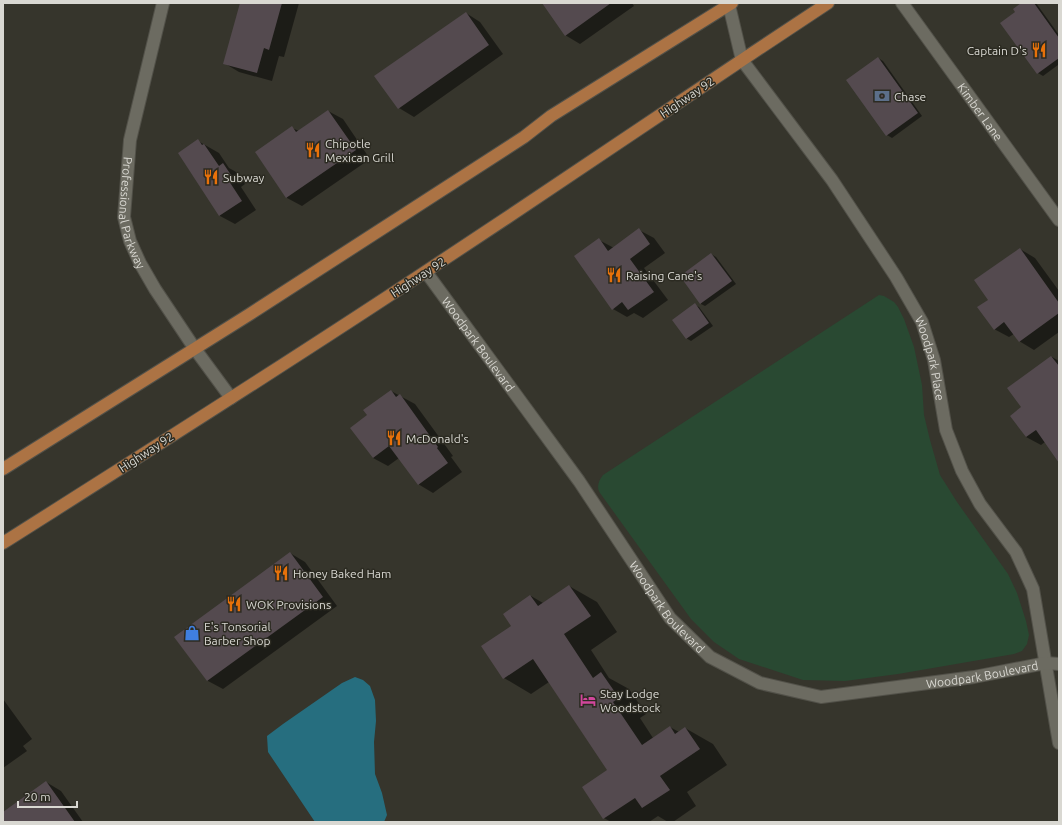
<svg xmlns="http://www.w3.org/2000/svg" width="1062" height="825" font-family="Ubuntu,sans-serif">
<rect width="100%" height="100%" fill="#36352c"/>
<path fill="#294932" d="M 879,295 L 884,296 L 894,302 L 898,307 L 904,319 L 914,347 L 922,385 L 924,415 L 930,440 L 940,475 L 957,502 L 1008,574 L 1017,593 L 1026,621 L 1029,635 L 1027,644 L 1022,651 L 1014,654 L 898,674 L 845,681 L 803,680 L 739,659 L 714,642 L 691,619 L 600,493 C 596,487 599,480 603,475 Z"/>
<path fill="#266e7f" d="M 355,677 L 363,680 L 370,686 L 375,700 L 376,721 L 374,742 L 375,774 L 382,793 L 387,815 L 384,822 L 315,822 L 268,752 L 267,736 L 283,724 L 342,683 Z"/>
<path fill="#0007" d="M 241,3 L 299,3 L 284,57 L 279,56 L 272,81 L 239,72 L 224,63 Z
M 552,3 L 632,3 L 634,6 L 580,44 L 565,35 Z
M 1028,3 L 1036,3 L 1059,35 L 1059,65 L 1058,65 L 1043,76 L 1038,73 L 1001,23 Z
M 466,13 L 480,22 L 503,54 L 414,117 L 399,108 Z
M 878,58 L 883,61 L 922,116 L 892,138 L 887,135 Z
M 328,111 L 343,119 L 370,159 L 302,206 L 287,198 L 256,153 L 292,128 L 299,131 Z
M 198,141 L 219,153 L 229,168 L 238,173 L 245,184 L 241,187 L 256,210 L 235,224 L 220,216 L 179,153 Z
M 639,230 L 654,238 L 665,253 L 644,268 L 668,300 L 643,318 L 634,313 L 627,317 L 613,309 L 599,240 L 614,248 Z
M 1020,249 L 1035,258 L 1059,291 L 1059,332 L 1034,350 L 1019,341 L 1014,334 L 1009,337 L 994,329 L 989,300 Z
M 711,254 L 716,257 L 736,284 L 705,306 L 701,304 Z
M 695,305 L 699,307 L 713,326 L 691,341 L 686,338 Z
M 1052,357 L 1059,361 L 1059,455 L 1045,442 L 1041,445 L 1026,437 L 1022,408 Z
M 391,391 L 415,404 L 453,456 L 451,457 L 462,472 L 433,493 L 418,484 L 399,458 L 388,466 L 373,458 L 368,415 Z
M 290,553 L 305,562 L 337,606 L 223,689 L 208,681 L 176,637 Z
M 569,586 L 597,602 L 617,632 L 591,650 L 609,678 L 629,689 L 646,714 L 640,718 L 653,738 L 670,727 L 679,732 L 685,728 L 713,744 L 727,765 L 687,792 L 696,806 L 673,822 L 668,822 L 658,816 L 649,822 L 611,822 L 604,818 L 608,770 L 549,682 L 531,694 L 504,678 L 513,626 L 531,596 L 543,603 Z
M 3,699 L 32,739 L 23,746 L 27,751 L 3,768 Z
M 46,782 L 61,791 L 83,822 L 3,822 L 3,813 Z"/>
<path fill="#544a4f" d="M 240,3 L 282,3 L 269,50 L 264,48 L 257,73 L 223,64 Z
M 542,3 L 611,3 L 565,36 Z
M 1021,3 L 1034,3 L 1059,38 L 1059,58 L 1037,74 L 1000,23 L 1015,12 L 1013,9 Z
M 466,12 L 489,45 L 398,109 L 374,76 Z
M 878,57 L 918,113 L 886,136 L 846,80 Z
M 328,110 L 356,150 L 286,198 L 255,152 L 292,126 L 296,132 Z
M 198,139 L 202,145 L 204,144 L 219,166 L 223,163 L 231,175 L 227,178 L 242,201 L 219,216 L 178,153 Z
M 639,228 L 650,244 L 630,259 L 654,292 L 628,310 L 622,302 L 612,310 L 574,256 L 599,238 L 608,251 Z
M 1020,248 L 1059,303 L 1059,313 L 1019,342 L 1004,322 L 994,330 L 977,307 L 988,300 L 974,280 Z
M 711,253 L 732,281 L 700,304 L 680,276 Z
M 695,303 L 709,323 L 686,339 L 672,320 Z
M 1051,356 L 1059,366 L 1059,463 L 1036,430 L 1026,437 L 1010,416 L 1021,407 L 1007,388 Z
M 391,390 L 396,397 L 400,394 L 438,447 L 437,448 L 448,463 L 418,485 L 389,446 L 373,458 L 350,428 L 367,415 L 363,410 Z
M 290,552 L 323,597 L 207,681 L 174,637 Z
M 569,585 L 591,616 L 564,634 L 593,678 L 601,672 L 619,698 L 613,702 L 642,745 L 670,726 L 675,734 L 685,727 L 700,749 L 660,776 L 670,790 L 642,808 L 635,798 L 603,819 L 582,787 L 607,770 L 533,659 L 503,679 L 481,646 L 511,626 L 503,614 L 530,595 L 538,606 Z
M 46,781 L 75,822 L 3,822 L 3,812 Z"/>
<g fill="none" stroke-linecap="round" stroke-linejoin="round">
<defs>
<g id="minor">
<path id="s1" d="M 163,3 L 130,140 L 124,217 L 130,241 L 140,263 L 155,289 L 195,349 L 231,398"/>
<path id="s2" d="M 902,3 L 1059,220"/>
<path id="s3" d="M 729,5 L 742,60 L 832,180 L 896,277 L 922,322 L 934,360 L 946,430 L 962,471 L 980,504 L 1016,552 L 1033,589 L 1059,743"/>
<path id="s4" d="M 426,272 L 579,481 L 670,618 L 710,657 L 760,683 L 821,697 L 974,677 L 1046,663 L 1059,664"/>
</g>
<path id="major" d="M 3,469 L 250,314 L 524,137 L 551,116 L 732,3
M 3,543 C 145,453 288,363 428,270 C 562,182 694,91 828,3"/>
</defs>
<use href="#minor" stroke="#525149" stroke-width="14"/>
<use href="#major" stroke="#525149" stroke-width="14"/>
<use href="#minor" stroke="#6c6b61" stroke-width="12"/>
<use href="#major" stroke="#ac7344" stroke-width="12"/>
</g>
<defs>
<symbol id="restaurant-bare" viewBox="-9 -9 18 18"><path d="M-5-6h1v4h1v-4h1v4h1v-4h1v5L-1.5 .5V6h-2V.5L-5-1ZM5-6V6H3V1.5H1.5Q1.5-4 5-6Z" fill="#e8710a" stroke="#2c2b22" stroke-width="2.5" paint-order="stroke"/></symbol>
<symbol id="bank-bare" viewBox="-9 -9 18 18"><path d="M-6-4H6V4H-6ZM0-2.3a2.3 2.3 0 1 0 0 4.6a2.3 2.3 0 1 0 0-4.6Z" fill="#5c6f8a" stroke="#2c2b22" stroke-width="2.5" paint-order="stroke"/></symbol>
<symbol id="shop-bare" viewBox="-9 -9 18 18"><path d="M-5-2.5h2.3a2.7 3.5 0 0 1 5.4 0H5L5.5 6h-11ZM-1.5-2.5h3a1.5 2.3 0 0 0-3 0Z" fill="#3f7fe0" stroke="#2c2b22" stroke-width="2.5" paint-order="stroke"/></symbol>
<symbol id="hotel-bare" viewBox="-9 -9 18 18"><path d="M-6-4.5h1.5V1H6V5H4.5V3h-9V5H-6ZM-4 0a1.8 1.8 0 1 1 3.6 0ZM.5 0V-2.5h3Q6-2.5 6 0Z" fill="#d1479c" stroke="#2c2b22" stroke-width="2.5" paint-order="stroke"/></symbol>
</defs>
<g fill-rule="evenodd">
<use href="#restaurant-bare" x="1028" y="39" width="22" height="22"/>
<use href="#bank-bare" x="871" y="85" width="22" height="22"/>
<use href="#restaurant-bare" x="302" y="139" width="22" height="22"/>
<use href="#restaurant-bare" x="200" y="166" width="22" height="22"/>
<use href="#restaurant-bare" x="603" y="264" width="22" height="22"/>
<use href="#restaurant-bare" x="383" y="427" width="22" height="22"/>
<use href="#restaurant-bare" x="270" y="562" width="22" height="22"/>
<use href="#restaurant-bare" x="223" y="593" width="22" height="22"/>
<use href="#shop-bare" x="181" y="622" width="22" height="22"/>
<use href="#hotel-bare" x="577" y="689" width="22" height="22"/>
</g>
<g text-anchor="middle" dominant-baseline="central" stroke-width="3" stroke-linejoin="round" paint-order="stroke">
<g font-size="12" fill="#d9d8d2" stroke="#2c2b22" text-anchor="start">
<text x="1027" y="50" text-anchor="end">Captain D's</text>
<text x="894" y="96">Chase</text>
<text x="325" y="143">Chipotle<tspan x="325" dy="14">Mexican Grill</tspan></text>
<text x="223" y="177">Subway</text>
<text x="626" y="275">Raising Cane's</text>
<text x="406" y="438">McDonald's</text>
<text x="293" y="573">Honey Baked Ham</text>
<text x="246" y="604">WOK Provisions</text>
<text x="204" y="626">E's Tonsorial<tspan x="204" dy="14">Barber Shop</tspan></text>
<text x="600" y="693">Stay Lodge<tspan x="600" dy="14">Woodstock</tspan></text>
</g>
<g font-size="12" fill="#d9d8d2" stroke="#2c2b22">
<text transform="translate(687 97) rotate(-34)">Highway 92</text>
<text stroke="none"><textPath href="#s2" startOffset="134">Kimber Lane</textPath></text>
<text stroke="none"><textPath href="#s1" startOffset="215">Professional Parkway</textPath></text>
<text transform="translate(418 277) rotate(-33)">Highway 92</text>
<text stroke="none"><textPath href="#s4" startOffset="89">Woodpark Boulevard</textPath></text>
<text stroke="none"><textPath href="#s3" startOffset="412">Woodpark Place</textPath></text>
<text transform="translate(146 452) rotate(-33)">Highway 92</text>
<text stroke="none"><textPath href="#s4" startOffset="413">Woodpark Boulevard</textPath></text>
<text stroke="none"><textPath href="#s4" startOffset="761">Woodpark Boulevard</textPath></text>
</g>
</g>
<rect width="1062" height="825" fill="none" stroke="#d9d8d2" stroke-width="8"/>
<path d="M18 801v6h59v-6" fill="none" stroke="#d9d8d2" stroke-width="2"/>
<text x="24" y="801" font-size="12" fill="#d9d8d2" stroke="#2c2b22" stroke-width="3" paint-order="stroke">20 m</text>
</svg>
